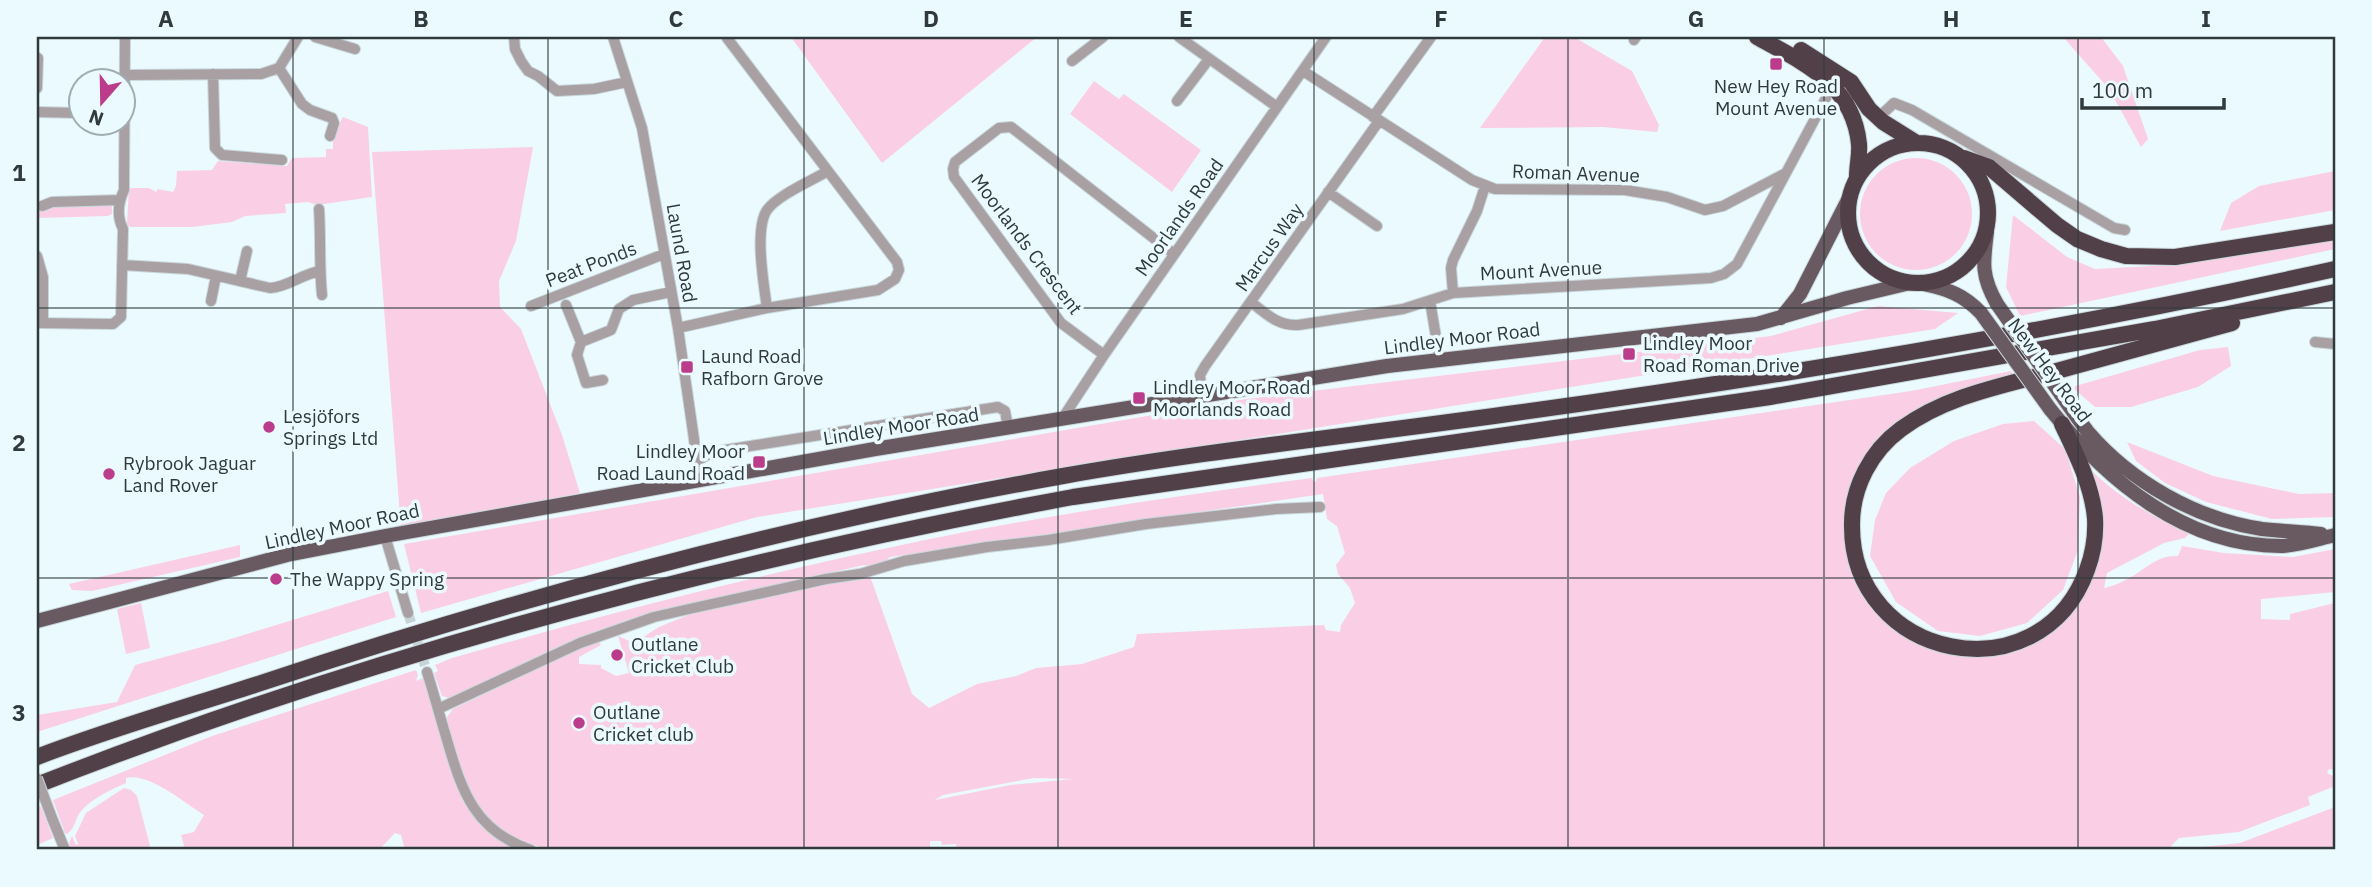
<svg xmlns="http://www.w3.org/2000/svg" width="2372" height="887" font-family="'IBM Plex Sans',sans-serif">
<rect width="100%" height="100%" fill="#ebfafe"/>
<path fill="#facfe5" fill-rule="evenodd" d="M 791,37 L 1037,37 L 882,163 Z
M 1545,37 L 1574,37 L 1632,71 L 1659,125 L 1657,132 L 1603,127 L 1480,128 Z
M 2063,37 L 2101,37 L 2123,66 L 2148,139 L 2141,147 L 2109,89 Z
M 1094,81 L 1119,99 L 1124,94 L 1201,150 L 1172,192 L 1070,114 Z
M 343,117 L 368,127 L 372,197 L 317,205 L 308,202 L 285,204 L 286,213 L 245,216 L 232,222 L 192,227 L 130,227 L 127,224 L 129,188 L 149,188 L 156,192 L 158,189 L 173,192 L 176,186 L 177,171 L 212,170 L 218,161 L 287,166 L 292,158 L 326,157 L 326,149 L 333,149 L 333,136 Z
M 533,147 L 516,241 L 499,281 L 500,307 L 521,329 L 562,435 L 580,493 L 401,529 L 372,152 Z
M1860 214a56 56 0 1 1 112 0a56 56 0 1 1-112 0Z
M 2335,171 L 2335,210 L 2220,231 L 2231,203 L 2259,186 Z
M 37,202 L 54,205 L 112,202 L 112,214 L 108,216 L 37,218 Z
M 2013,215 L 2067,257 L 2095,269 L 2170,265 L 2335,240 L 2335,249 L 2020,316 L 2006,287 Z
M 1878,306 L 1958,313 L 1935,329 L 757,517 L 421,613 L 404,544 L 1246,399 L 1771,336 Z
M 2228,347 L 2231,366 L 2198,387 L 2131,407 L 2095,407 L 2072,387 L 2200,350 Z
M 2011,371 L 2016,378 L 1991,384 L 1870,455 L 1848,539 C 1863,564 1879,588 1894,612 C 1899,620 1904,633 1912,638 C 1922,647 1939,651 1952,653 C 2018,665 2082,624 2099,558 C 2107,529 2096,498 2090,469 C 2119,498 2152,516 2189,534 L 2185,538 L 2164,543 L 2107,573 L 2104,588 C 2113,586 2123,582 2131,577 C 2147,568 2157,555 2178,556 L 2182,546 L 2224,553 L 2293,557 L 2335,549 L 2335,592 L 2261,599 L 2261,619 L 2290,620 L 2290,614 L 2335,603 L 2335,770 L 2329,769 L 2327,773 L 2335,777 L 2335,786 L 2308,797 L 2310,805 L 2239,832 L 2179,838 L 2168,849 L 2150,850 L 957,850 L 956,844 L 942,845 L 941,841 L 930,841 L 930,850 L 851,850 L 851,847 L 842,850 L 550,850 L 520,841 L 502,831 L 484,815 L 467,787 L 450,740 L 447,717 L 453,709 L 581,648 L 599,642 L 601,645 L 579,657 L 579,664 L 601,665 L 601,668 L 616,676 L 629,673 L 618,636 L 634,643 L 659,627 L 693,613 L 823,584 L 855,581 L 870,576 L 912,694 L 929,708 L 977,684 L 1016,676 L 1036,668 L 1082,664 L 1134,647 L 1137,634 L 1324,625 L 1326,630 L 1340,632 L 1341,625 L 1355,603 L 1350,588 L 1338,574 L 1336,565 L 1345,553 L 1337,526 L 1327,519 L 1323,494 L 890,557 C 883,565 875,567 864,565 L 649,614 L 624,621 L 449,698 L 442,696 L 434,673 L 438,671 L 435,665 L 452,658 C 609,613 766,573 925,540 C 1053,514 1183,495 1312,478 L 1313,481 L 1316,482 L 1317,478 L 1911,391 ZM 1034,778 L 1073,779 L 1010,785 L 935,800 L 943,795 Z
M 2034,421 L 2065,449 L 2080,497 L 2078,550 L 2063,590 L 2027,623 L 1980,636 L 1938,631 L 1896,602 L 1870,556 L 1875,520 L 1886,493 L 1910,468 L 1954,441 L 2003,424 Z
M 2127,442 L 2213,476 L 2299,494 L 2335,493 L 2335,517 L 2272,519 L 2206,502 L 2165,483 L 2136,461 Z
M 240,545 L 240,557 L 92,591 L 72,590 L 69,584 Z
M 388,591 L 396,617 L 37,732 L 37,715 L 117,702 L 135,665 L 224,641 Z
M 141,603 L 150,648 L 126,654 L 117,609 Z
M 416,670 L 418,675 L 416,681 L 423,678 L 462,800 C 476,822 492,839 517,850 L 405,850 L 401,835 L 395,833 L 379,850 L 182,850 L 185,849 L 181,835 L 194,832 L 204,815 C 185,803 148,772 126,778 L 126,783 C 112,789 93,798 82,810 C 75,817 76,828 67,834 L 65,833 L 53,800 L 212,736 Z
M 124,788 L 131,790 L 137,796 L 150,846 L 149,850 L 71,850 L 69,843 L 72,836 L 76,845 L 78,844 L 75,836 L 86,813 Z
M 41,806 L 53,838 L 37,845 L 37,807 Z
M 2335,807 L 2335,850 L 2174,850 L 2240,843 Z"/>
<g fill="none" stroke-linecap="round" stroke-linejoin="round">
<path stroke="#c6d4d7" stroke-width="10" stroke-dasharray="10 5" stroke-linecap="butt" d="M 408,613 L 427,672"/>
<defs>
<path id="minor" d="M 315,37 L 355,49
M 514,37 L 515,49 L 521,61 L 528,71 L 538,76 L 557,91 L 594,89 L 627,82
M 613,37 L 642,128 L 678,328 L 694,439 L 698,480
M 1179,37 L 1277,107
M 1634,40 L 1636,37
M 1072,61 L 1103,37
M 279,68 L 302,104 L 310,110 L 332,118 L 334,123 L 330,136
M 1303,71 L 1472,180 L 1495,189 L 1625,190 L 1667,197 L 1705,210 L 1723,206 L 1786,173 L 1826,98
M 213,74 L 215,148 L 222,155 L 282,160
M 125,75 L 261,74 L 279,68 L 298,37
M 37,88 L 38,58
M 1177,101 L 1209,59
M 37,112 L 80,113
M 1373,117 L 1431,37
M 1878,118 L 1894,103 L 1912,110 L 2114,228 L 2125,230
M 1328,192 L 1377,226
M 42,206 L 52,202 L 120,200
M 319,209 C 321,238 319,266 322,295
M 37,256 L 43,277 L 43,323
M 122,265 L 188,269 L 270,288 C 288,287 302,274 320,271
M 240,281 L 247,251
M 1453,293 L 1451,268 L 1453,260 L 1477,211 L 1485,186
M 211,301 L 216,276
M 1430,301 L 1440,361
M 1251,302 C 1266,314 1278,326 1298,325 L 1403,309 L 1453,293 L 1711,278 L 1724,274 L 1737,264 L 1786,173
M 566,305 L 581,342
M 531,306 L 664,254
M 767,308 C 764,286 754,229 767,210 C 778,195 811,181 828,171
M 37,323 L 113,324 L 121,317 L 123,229 C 117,217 118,203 124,190 L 125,37
M 678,328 L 767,308 L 878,290 L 895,279 L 899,270 L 897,262 L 727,38
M 2315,342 L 2335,344
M 1104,355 L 1061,323 L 954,177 L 953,169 L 955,162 L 999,128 L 1011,127 L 1174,254
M 603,380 L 586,383 L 577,355 L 581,342 L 611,330 L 619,309 L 633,300 L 671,292
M 1202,397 L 1200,375 L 1205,366 L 1379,121
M 1062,419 L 1104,355 L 1326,37
M 696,462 L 712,452 L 998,407 L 1005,411 L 1008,427
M 385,536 L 408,613
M 427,672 C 434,694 440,717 447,740 C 462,792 475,831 531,850
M 438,709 L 580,643 L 654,617 L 689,609 L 826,579 L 860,574 L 904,561 L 987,547 L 1048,540 L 1146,524 L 1276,509 L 1320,507
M 52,818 L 65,850"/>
<path id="major" d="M 1987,232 C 1983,263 1981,276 1997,304
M 1923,284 C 1948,289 1964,295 1981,313
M 1781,318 L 1800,294 L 1849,198
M 2060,393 C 2069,406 2078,419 2088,432 C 2131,482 2196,519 2262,529 C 2281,531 2301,532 2321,534
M 2050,409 C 2107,481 2186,547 2283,546 C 2300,545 2318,539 2335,535
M 37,621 L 287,555 L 385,536 L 875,449 L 1387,366 L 1757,324 L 1847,298 L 1910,283"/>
<path id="highway" d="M 1757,37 C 1804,63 1853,84 1859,144 C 1860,155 1857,165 1857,177
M 1801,50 L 1851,82 L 1869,109 L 1883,122 L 1915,142
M1848 213a70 70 0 1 1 140 0a70 70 0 1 1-140 0Z
M 1964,158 L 1989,167 L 2057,225 L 2077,239 L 2101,249 L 2126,256 L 2175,257 L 2335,232
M 2062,424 C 2076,454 2092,485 2095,518 C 2096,536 2093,554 2087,570 C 2040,699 1850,660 1852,524 C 1852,487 1871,451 1901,429 C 1946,396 2001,386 2053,372 C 2113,356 2172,339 2232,323
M 37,757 C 110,729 187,707 261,683 C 523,596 791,524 1063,476 C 1210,450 1360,435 1508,414 C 1785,376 2062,330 2335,269
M 37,785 C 371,654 720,562 1073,497 L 1770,397 L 2155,329 L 2335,292"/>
</defs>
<use href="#minor" stroke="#c9d7db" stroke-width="12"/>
<use href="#major" stroke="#c9d7db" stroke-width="16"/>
<use href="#highway" stroke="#c9d7db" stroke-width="18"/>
<use href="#minor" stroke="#a9a0a4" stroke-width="10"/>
<use href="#major" stroke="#695961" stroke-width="14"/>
<use href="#highway" stroke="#524049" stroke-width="16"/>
<defs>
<path id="minor-bridge" d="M 37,778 L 52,818"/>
<path id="major-bridge" d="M 1997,304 L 2060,393
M 1981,313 L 2050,409"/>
</defs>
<use href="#minor-bridge" stroke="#c9d7db" stroke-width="12" stroke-linecap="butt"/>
<use href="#major-bridge" stroke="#c9d7db" stroke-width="16" stroke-linecap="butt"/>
<use href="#minor-bridge" stroke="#a9a0a4" stroke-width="10"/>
<use href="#major-bridge" stroke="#695961" stroke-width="14"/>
</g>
<path fill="none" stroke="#303a3d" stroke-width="2" stroke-opacity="0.55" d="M 293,37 L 293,850M 548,37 L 548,850M 804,37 L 804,850M 1058,37 L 1058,850M 1314,37 L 1314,850M 1568,37 L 1568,850M 1824,37 L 1824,850M 2078,37 L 2078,850M 37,308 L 2335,308M 37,578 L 2335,578"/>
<g fill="#bb3c8a" stroke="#ebfafe" stroke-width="2.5">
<rect x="1769" y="57" width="14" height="14" rx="3.5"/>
<rect x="1622" y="347" width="14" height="14" rx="3.5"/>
<rect x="680" y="360" width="14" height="14" rx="3.5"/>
<rect x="1132" y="391" width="14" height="14" rx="3.5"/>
<circle cx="269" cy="427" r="7"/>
<rect x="752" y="455" width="14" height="14" rx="3.5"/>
<circle cx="109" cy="474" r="7"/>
<circle cx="276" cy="579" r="7"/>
<circle cx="617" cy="655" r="7"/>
<circle cx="579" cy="723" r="7"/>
</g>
<g text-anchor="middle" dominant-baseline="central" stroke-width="7" stroke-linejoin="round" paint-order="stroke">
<g font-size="19" fill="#303a3d" stroke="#ebfafe" text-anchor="start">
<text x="1776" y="86" text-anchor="middle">New Hey Road<tspan x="1776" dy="22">Mount Avenue</tspan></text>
<text x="1643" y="343">Lindley Moor<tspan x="1643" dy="22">Road Roman Drive</tspan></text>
<text x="701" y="356">Laund Road<tspan x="701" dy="22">Rafborn Grove</tspan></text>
<text x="1153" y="387">Lindley Moor Road<tspan x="1153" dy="22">Moorlands Road</tspan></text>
<text x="283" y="416">Lesjöfors<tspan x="283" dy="22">Springs Ltd</tspan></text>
<text x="745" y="451" text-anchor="end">Lindley Moor<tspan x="745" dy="22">Road Laund Road</tspan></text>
<text x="123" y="463">Rybrook Jaguar<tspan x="123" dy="22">Land Rover</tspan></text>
<text x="290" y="579">The Wappy Spring</text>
<text x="631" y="644">Outlane<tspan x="631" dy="22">Cricket Club</tspan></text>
<text x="593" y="712">Outlane<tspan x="593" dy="22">Cricket club</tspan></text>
</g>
<g font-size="19" fill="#303a3d" stroke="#ebfafe">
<text transform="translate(1576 173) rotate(2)">Roman Avenue</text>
<text transform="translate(1179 217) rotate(-55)">Moorlands Road</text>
<text transform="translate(1027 244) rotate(53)">Moorlands Crescent</text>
<text transform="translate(1269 247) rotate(-55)">Marcus Way</text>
<text transform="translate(682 253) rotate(80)">Laund Road</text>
<text transform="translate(591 264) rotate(-21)">Peat Ponds</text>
<text transform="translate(1541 270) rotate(-3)">Mount Avenue</text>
<text transform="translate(1462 338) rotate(-7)">Lindley Moor Road</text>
<text transform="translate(2050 370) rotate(53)">New Hey Road</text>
<text transform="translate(901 426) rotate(-9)">Lindley Moor Road</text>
<text transform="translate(342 526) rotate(-12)">Lindley Moor Road</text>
</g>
</g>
<rect width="2372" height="887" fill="none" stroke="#ebfafe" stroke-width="77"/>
<g transform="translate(102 102) rotate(200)"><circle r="33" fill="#ebfafe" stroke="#a0adb1" stroke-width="2"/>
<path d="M0-5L12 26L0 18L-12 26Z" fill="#bb3c8a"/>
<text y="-10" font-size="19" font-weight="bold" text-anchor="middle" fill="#303a3d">N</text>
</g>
<path d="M2082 98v10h142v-10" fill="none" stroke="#303a3d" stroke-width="3.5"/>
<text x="2092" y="98" font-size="21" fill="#303a3d" stroke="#ebfafe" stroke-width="5" paint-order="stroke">100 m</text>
<rect x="38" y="38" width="2296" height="810" fill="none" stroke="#303a3d" stroke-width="2.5"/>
<g font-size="23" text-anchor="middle" font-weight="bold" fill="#303a3d">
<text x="166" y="27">A</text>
<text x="421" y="27">B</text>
<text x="676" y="27">C</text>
<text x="931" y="27">D</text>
<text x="1186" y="27">E</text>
<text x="1441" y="27">F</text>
<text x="1696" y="27">G</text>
<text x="1951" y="27">H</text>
<text x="2206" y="27">I</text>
<text x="19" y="181">1</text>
<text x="19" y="451">2</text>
<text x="19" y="721">3</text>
</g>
</svg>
